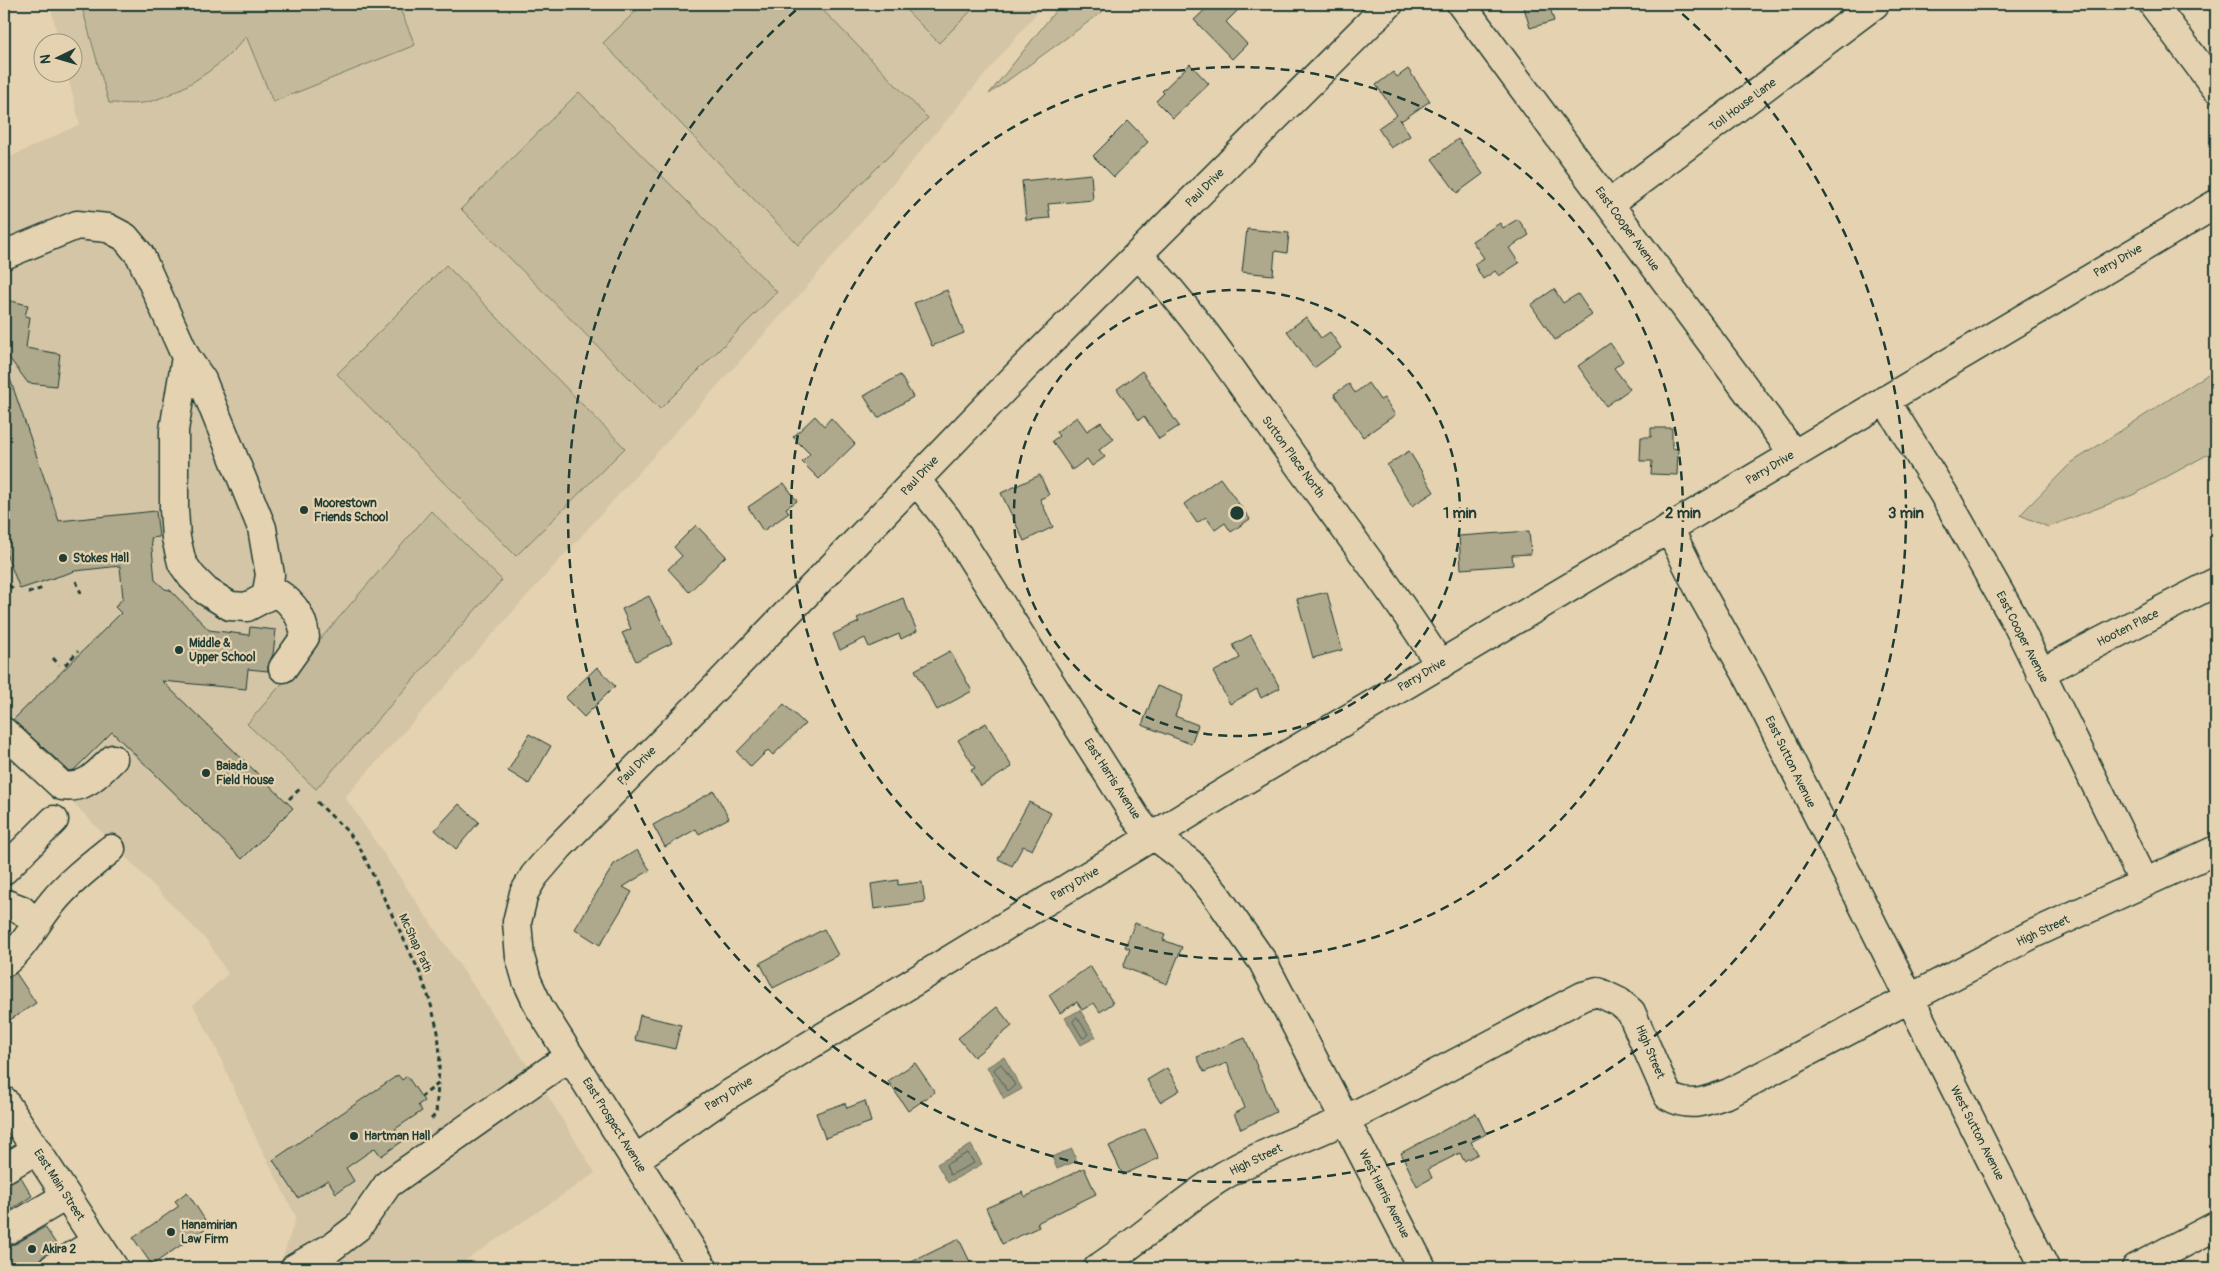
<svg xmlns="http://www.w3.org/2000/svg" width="2220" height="1272" font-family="Pangolin,sans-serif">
<rect width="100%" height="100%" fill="#e5d2b0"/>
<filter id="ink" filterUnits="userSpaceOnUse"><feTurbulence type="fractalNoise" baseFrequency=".02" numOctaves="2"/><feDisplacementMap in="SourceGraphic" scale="10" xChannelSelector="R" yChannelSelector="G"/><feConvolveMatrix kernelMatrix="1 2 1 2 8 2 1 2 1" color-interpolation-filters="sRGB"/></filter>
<g filter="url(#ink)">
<path fill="#d4c5a6" d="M 50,4 L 1044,4 L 805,289 L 345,797 L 545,1091 L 595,1173 L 454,1268 L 279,1268 L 296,1217 L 256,1138 L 214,1044 L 193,1005 L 228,974 L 208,942 L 4,731 L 4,160 L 80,124 L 67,73 L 72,72 L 72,42 L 59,42 Z"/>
<path fill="#c4ba9b" stroke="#727c68" d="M 81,4 L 398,4 L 415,45 L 273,102 L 246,36 C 227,63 180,94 148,102 C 136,105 121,103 109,103 Z
M 643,4 L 817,4 L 928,118 L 798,245 L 603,43 Z
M 900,4 L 978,4 L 939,43 Z
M 1061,4 L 1113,4 L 989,94 Z
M 579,92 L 777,292 L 660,409 L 461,209 Z
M 446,265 L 625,448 L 516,556 L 337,374 Z
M 2216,369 L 2216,450 L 2135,494 L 2048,527 L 2020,515 L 2071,463 Z
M 431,511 L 502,580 L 316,789 L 247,724 Z"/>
<path fill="#98977f" stroke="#687361" d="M 1080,1010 L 1096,1037 L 1081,1045 L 1065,1018 Z
M 1004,1057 L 1022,1089 L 1004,1099 L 987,1067 Z
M 971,1145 L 982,1164 L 948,1183 L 937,1164 Z
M 1072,1149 L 1077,1161 L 1057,1169 L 1052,1157 Z"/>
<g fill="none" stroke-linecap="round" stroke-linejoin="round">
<path stroke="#4f6152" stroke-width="1" d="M 1077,1017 L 1088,1034 L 1084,1038 L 1082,1037 L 1073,1022 Z
M 1001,1064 L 1015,1085 L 1008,1091 L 994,1070 Z
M 968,1153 L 974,1163 L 950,1175 L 946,1165 Z"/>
</g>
<path fill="#aea88d" stroke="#1f3d34" d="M 1211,4 L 1244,4 L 1226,22 L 1247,44 L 1232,59 L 1194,20 Z
M 1523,4 L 1549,4 L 1554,21 L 1530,28 Z
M 1190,64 L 1209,84 L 1173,118 L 1156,101 L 1164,93 L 1162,91 Z
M 1408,69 L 1430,101 L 1401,121 L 1400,119 L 1410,136 L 1391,148 L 1378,128 L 1397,115 L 1376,85 L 1393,72 L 1397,77 Z
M 1128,121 L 1148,142 L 1114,177 L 1093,156 Z
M 1458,139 L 1483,174 L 1457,193 L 1432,159 Z
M 1091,174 L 1093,200 L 1048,204 L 1050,218 L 1026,220 L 1022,181 Z
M 1518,219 L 1529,235 L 1509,248 L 1519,263 L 1499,276 L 1495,271 L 1483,279 L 1474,264 L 1484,258 L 1472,241 L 1500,223 L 1503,228 Z
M 1247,229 L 1289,233 L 1287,253 L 1275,251 L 1273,275 L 1242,272 Z
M 1554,289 L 1563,303 L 1578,294 L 1592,315 L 1555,340 L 1531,305 Z
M 947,290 L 964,333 L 932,346 L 914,303 Z
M 7,300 L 28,305 L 25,316 L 30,317 L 26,348 L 60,354 L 56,386 L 28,383 L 4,351 L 4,315 Z
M 1306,317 L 1321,338 L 1330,332 L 1341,348 L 1314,368 L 1287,331 Z
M 1610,343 L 1623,361 L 1614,368 L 1630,389 L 1606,406 L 1578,366 Z
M 6,367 L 59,521 L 156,511 L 159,537 L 151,538 L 155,580 L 165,589 L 170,590 L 209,630 L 249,635 L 250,627 L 276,630 L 273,654 L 268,666 L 268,671 L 248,669 L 246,689 L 162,681 L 293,808 L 242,859 L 112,732 L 74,770 L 69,771 L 13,720 L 121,613 L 115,607 L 123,598 L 120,566 L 75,571 L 20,589 L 5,551 L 7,551 L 4,541 L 4,368 Z
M 1142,371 L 1179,426 L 1159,439 L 1144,416 L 1139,420 L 1117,389 Z
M 900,375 L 913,397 L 878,418 L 864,396 Z
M 1368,383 L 1380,400 L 1384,398 L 1395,415 L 1363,437 L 1334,394 L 1349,384 L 1355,393 Z
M 815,416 L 824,426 L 831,418 L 855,444 L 819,479 L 802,462 L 810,454 L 793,437 Z
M 1077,417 L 1087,431 L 1101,422 L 1114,439 L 1099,450 L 1105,457 L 1092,466 L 1087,459 L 1072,470 L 1052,441 L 1059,436 L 1056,432 Z
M 1651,428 L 1672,428 L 1672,448 L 1678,449 L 1677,475 L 1651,474 L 1652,461 L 1640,461 L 1641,437 L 1651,437 Z
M 1409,451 L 1434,492 L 1412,506 L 1387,465 Z
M 1040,475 L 1049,495 L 1040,499 L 1053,527 L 1024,541 L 1001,493 Z
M 1220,478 L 1250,519 L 1231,532 L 1225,523 L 1215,530 L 1206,517 L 1197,523 L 1184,504 Z
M 784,483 L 797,501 L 786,508 L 789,513 L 763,531 L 748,507 Z
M 696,525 L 726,556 L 689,592 L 668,569 L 682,556 L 674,547 Z
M 1529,531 L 1531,554 L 1512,555 L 1513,565 L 1461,569 L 1459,536 Z
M 1327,592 L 1342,650 L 1313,658 L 1297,599 Z
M 649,596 L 672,643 L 636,661 L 622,633 L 631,629 L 622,609 Z
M 903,598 L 917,631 L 901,639 L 899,634 L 869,647 L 865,638 L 840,650 L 833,634 L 859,622 L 857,618 Z
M 1251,635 L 1280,688 L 1261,698 L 1257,689 L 1230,704 L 1213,672 L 1240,658 L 1233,645 Z
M 950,651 L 972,691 L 937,710 L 915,670 Z
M 597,667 L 615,686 L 584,717 L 565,698 Z
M 1157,686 L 1183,696 L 1175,716 L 1198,725 L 1191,744 L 1142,725 Z
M 784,704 L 805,724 L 773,755 L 768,750 L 751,767 L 737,752 Z
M 986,723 L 1012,767 L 981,786 L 971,770 L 975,768 L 958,740 Z
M 529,734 L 551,746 L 529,784 L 508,771 Z
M 714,791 L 729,818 L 699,834 L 696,829 L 665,847 L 653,825 Z
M 1029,802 L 1051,813 L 1032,850 L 1023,846 L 1012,866 L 998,859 Z
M 459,804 L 479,822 L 456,849 L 435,830 Z
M 637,850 L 650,870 L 623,887 L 632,892 L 600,945 L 575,929 L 614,864 Z
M 898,880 L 898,885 L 922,882 L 925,902 L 874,909 L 871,884 Z
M 1135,923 L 1165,935 L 1163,940 L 1182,947 L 1167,984 L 1123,967 L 1130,949 L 1125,947 Z
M 824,929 L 838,955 L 773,988 L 760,963 Z
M 1090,966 L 1113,1003 L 1100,1012 L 1094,1003 L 1082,1010 L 1077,1002 L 1060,1013 L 1049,995 Z
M 16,973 L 36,1003 L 4,1024 L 4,978 Z
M 997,1007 L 1012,1026 L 974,1057 L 958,1038 Z
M 640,1015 L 681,1025 L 675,1049 L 635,1040 Z
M 1245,1038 L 1276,1112 L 1241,1129 L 1234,1114 L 1245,1108 L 1227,1063 L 1204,1072 L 1197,1057 Z
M 915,1063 L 935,1092 L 908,1111 L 888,1081 Z
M 1167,1068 L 1180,1090 L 1160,1102 L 1147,1080 Z
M 398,1075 L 402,1080 L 407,1076 L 424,1101 L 418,1105 L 422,1111 L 395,1129 L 403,1141 L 381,1156 L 375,1148 L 346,1168 L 354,1181 L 336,1193 L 328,1180 L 298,1198 L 273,1160 Z
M 865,1101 L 871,1122 L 825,1138 L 816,1113 L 845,1103 L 847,1108 Z
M 1476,1113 L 1486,1134 L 1471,1142 L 1478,1154 L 1464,1161 L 1460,1153 L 1428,1169 L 1432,1178 L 1417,1186 L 1401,1153 Z
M 1145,1129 L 1159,1158 L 1123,1175 L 1109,1146 Z
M 1084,1168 L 1096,1194 L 1037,1223 L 1039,1227 L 1002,1244 L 986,1208 L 1023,1192 L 1025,1197 Z
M 21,1177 L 32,1196 L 4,1214 L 4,1185 Z
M 187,1192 L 209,1226 L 152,1265 L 133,1238 L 179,1206 L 175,1201 Z
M 45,1227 L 58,1247 L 40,1260 L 37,1268 L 4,1268 L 4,1245 L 15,1244 Z
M 959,1239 L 973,1268 L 899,1268 Z"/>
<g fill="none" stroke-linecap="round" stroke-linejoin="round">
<defs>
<path id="minor" d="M 1461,4 L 1793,453
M 2153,4 L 2216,88
M 1609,204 L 1875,4
M 4,255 L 77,225 L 108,228 L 125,237 L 140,255 L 186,357 L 202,380 L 262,528 L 270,575 L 266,597 L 247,607 L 230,606 L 206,591 L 192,577 L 182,563 L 176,538 L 174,510 L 174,430 L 186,357
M 1138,255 C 1196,313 1245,390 1293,457 C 1342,526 1395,593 1440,665
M 1885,400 L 1943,493 L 2016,622 L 2144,883
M 916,480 L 947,519 L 1136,818 L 1143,827 L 1190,863 L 1216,895 L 1263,962 L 1422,1268
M 1669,528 L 1701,593 L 1751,682 L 2045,1268
M 269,588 C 289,598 303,614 305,637 L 283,668
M 2040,673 L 2216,582
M 4,732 L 62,786 C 85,790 98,773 113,759
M 4,870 L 54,820
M 4,903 L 22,910 L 36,925
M 4,963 C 25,947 35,923 52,903 C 68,883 91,865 111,849
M 636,1159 L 723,1098 L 1235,786 L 2216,204
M 4,1169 L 36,1150
M 8,1230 L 66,1196
M 53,1268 L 96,1242
M 295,1268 L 332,1247 L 358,1227 L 388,1184 L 570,1056
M 703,1268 L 539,1007 L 527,981 L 520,957 L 517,922 L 524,893 L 534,876 L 559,847 L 718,685 L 1024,368 L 1389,4
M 1098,1268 C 1142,1239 1179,1203 1223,1176 C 1261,1153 1304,1139 1344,1120 C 1425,1081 1504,1037 1583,996 L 1598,992 L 1619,1002 L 1631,1012 L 1668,1096 C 1690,1109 1706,1101 1729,1093 L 2033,934 L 2216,850
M 2136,1268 L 2216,1226"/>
<path id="major" d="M 4,1101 L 114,1268"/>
</defs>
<use href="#minor" stroke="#1f3d34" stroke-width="31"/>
<use href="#major" stroke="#1f3d34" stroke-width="31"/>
<path stroke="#1f3d34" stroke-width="3" stroke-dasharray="5 4" stroke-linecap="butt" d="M 4,578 L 15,592
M 76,581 L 81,593
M 28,593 L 43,588
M 53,658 L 59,665
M 65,665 L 78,651
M 289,799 L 302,787
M 317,802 L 347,831 L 358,844 L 420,973 L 430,1001 L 438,1032 L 440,1055 L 438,1084 L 421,1097
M 431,1119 L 436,1114 L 438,1084"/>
<use href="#minor" stroke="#e5d2b0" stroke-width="28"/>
<use href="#major" stroke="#e5d2b0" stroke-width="28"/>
</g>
</g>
<g fill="none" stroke="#1f3d34" stroke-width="2.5" stroke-dasharray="9 6">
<circle cx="1237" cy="513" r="223"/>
<circle cx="1237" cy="513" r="446"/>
<path d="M1671 4A669 669 0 1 1 803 4"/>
</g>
<g fill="#1f3d34" stroke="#e5d2b0" stroke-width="2">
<circle cx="304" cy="510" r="5"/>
<circle cx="63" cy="558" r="5"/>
<circle cx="179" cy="650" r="5"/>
<circle cx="206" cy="773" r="5"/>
<circle cx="354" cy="1136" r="5"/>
<circle cx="171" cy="1232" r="5"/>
<circle cx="32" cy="1249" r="5"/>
</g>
<g text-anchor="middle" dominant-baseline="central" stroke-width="4.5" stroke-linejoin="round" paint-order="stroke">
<g font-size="12" fill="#1f3d34" stroke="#e5d2b0">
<text transform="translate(1743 105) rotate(-37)">Toll House Lane</text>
<text transform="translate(1205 188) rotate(-45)">Paul Drive</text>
<text transform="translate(1627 229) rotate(54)">East Cooper Avenue</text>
<text transform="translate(2118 261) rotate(-30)">Parry Drive</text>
<text transform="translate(1293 457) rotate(54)">Sutton Place North</text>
<text transform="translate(1770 468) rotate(-31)">Parry Drive</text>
<text transform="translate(920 476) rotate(-47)">Paul Drive</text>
<text transform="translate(2128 628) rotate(-27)">Hooten Place</text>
<text transform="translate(2022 637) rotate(63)">East Cooper Avenue</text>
<text transform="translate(1422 675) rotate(-31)">Parry Drive</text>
<text transform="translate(1790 762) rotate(64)">East Sutton Avenue</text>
<text transform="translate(637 766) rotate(-45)">Paul Drive</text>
<text transform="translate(1112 779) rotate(57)">East Harris Avenue</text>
<text transform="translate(1075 884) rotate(-31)">Parry Drive</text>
<text transform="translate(2043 931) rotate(-25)">High Street</text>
<text transform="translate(415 943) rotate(65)">McShap Path</text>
<text transform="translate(1650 1052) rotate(67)">High Street</text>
<text transform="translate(729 1094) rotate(-32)">Parry Drive</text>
<text transform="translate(614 1125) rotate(58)">East Prospect Avenue</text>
<text transform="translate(1977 1133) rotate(63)">West Sutton Avenue</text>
<text transform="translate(1256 1160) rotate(-26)">High Street</text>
<text transform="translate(59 1185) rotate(57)">East Main Street</text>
<text transform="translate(1384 1194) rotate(63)">West Harris Avenue</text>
</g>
<g font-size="12" font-weight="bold" fill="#1f3d34" stroke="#e5d2b0" text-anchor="start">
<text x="314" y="503">Moorestown<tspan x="314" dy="14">Friends School</tspan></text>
<text x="73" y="558">Stokes Hall</text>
<text x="189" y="643">Middle &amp;<tspan x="189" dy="14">Upper School</tspan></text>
<text x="216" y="766">Baiada<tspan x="216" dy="14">Field House</tspan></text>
<text x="364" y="1136">Hartman Hall</text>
<text x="181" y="1225">Hanamirian<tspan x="181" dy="14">Law Firm</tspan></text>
<text x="42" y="1249">Akira 2</text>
</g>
</g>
<circle cx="1237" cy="513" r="8" fill="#1f3d34" stroke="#e5d2b0" stroke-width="2.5"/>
<g font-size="15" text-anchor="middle" font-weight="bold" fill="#1f3d34" stroke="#e5d2b0" stroke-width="4.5" stroke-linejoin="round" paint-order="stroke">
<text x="1460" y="518">1 min</text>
<text x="1683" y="518">2 min</text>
<text x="1906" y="518">3 min</text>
</g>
<rect width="2220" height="1272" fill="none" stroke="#e5d2b0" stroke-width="20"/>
<rect x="10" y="10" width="2200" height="1252" fill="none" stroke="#1f3d34" stroke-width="2" filter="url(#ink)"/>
<g transform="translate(58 58) rotate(265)"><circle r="24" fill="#e5d2b0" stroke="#96967e"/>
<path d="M0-4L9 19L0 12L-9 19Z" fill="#1f3d34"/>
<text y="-8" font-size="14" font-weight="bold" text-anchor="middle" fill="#1f3d34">N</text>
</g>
</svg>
